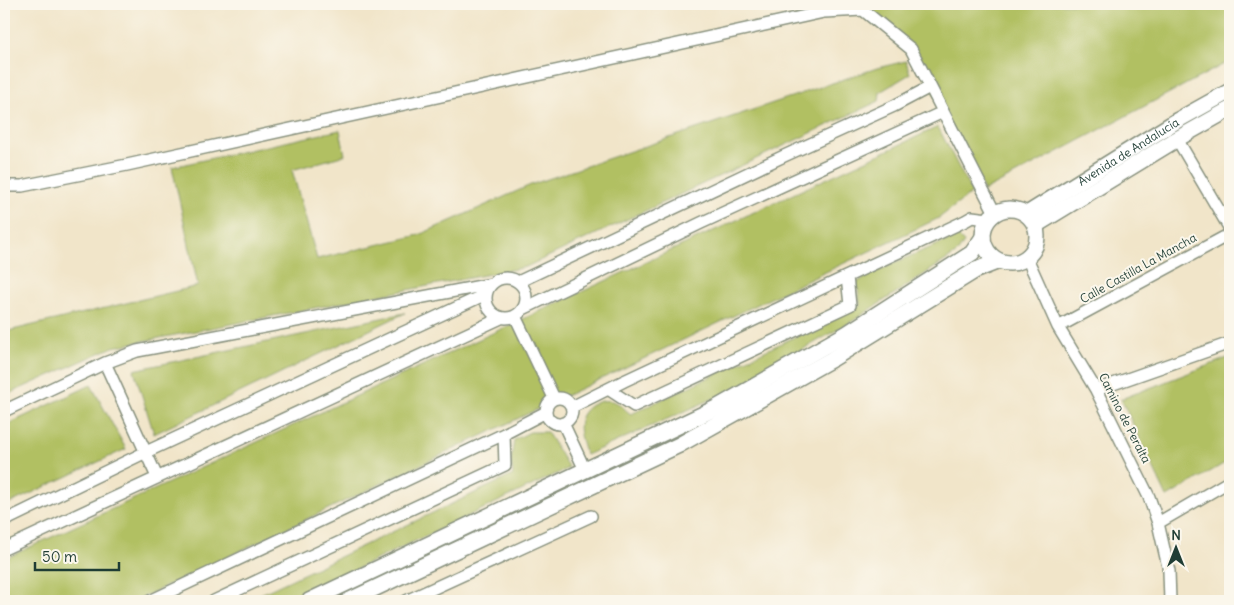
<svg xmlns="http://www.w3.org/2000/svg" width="1234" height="605" font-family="Delius,sans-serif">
<rect width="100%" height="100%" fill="#fbf7ec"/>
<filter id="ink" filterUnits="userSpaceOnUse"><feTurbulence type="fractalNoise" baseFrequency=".02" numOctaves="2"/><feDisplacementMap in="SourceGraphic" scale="10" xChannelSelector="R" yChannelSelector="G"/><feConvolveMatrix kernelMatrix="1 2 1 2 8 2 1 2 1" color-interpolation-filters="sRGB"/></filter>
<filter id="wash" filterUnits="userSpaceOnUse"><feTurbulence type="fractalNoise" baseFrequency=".0096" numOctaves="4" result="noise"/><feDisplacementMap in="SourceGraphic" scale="20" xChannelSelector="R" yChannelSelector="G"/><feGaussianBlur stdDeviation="1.12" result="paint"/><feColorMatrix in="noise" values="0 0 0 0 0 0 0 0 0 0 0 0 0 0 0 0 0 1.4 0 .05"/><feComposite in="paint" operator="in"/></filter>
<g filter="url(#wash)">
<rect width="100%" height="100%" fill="#f1e5c9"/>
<path fill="#b1c062" stroke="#687e4b" d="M 861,4 L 1230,4 L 1230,61 L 984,191 L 911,49 L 863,10 Z
M 906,61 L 910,74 L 880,92 L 879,101 L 526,267 L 113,347 L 4,396 L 4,332 L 198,286 L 172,167 L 340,130 L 345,155 L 292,170 L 317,259 L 419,235 L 533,184 L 877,68 Z
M 938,127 L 972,193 L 939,218 L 135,601 L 4,601 L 4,559 Z
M 958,236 L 964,242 L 957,253 L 851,322 L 726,393 L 586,455 C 583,445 577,431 580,420 C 584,406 601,397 615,402 C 621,404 626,411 631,414 L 860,306 L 857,282 L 896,262 Z
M 405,313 L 154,434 L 134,370 Z
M 1230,357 L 1230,460 L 1167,497 L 1121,399 Z
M 91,385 L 126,449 L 4,506 L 4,426 Z
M 530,432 L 547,432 L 569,468 L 289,601 L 246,601 L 513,475 L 511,460 L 514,440 Z"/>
</g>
<g filter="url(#ink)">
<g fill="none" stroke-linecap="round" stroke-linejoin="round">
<defs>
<path id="street" d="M 1177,139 L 1230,229
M 4,186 L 22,186 L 127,165 L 824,12 L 863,10 L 911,49 L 995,213
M 1027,258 L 1058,327 L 1096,390 L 1149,497 L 1158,523 L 1169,571 L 1170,601
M486 298a20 20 0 1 1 40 0a20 20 0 1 1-40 0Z
M 518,282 L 784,156 L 894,106 L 930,87
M 523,309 L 701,223 L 943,112
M 515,316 L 554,398
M 1058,327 L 1230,234
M 105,363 L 157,477
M 608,389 L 634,406 L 850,305 L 847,277
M 1096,390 L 1230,343
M546 411a13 13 0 1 1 26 0a13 13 0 1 1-26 0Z
M 572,407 L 624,381 L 965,221 L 972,217 L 988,219
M 4,411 L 105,363 L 137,351 L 492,284
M 563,423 L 585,470
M 4,521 L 146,452 L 486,294
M 1158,523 L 1230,481
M 4,549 L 501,318
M 150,601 L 504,434 L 546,412
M 214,601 L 505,465 L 504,434
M 406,601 L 591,516"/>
<g id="secondary">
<circle cx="1010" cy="236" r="27"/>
<path id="s1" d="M 1027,214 L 1178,120 L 1230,91"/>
<path d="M 1036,225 L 1177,139 L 1230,109"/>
<path d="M 309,601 L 716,408 L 846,334 L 972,253 L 983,237"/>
<path d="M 348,601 L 679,445 L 832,359 L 976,270 L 999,261"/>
</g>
</defs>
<use href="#street" stroke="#88917e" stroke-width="14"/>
<use href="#secondary" stroke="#88917e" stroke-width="18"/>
<use href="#street" stroke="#fff" stroke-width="11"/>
<use href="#secondary" stroke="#fff" stroke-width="15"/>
</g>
</g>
<g text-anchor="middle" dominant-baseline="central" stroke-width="4" stroke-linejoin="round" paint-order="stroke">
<g font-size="12" fill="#1f3d34" stroke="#fbf7ec">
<text stroke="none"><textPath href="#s1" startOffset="119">Avenida de Andalucía</textPath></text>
<text transform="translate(1138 268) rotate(-29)">Calle Castilla La Mancha</text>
<text transform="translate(1125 418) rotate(63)">Camino de Peralta</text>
</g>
</g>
<rect width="1234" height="605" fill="none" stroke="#fbf7ec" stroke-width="20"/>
<g transform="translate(1176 548)" stroke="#fbf7ec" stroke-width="4" paint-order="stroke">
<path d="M0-4L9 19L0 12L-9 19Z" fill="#1f3d34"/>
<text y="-8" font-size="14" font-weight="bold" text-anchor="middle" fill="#1f3d34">N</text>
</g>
<path d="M35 562v8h84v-8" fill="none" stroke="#1f3d34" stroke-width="2.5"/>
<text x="42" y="562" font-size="15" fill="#1f3d34" stroke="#fbf7ec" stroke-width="4" paint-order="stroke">50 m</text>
</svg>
